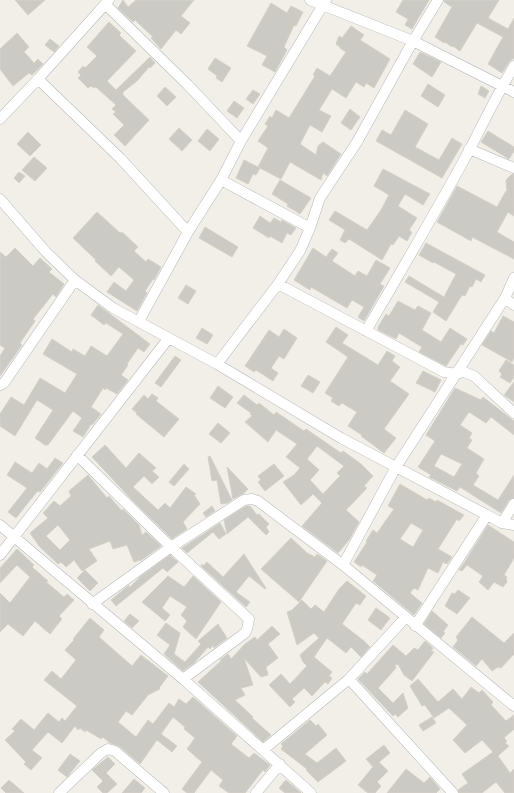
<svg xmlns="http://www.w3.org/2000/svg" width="514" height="793" font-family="Mulish,sans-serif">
<rect width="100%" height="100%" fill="#f1efe8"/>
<path fill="#cccac5" stroke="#d6d1c6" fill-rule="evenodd" d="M 15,0 L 45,0 L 28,15 Z
M 123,0 L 128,7 L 136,0 L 194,0 L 181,16 L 190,23 L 181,34 L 176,30 L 161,49 L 151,38 L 153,37 L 135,20 L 133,22 L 118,8 Z
M 403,0 L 429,0 L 412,29 L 405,25 L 408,19 L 396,12 Z
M 444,0 L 499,0 L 488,18 L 508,29 L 514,18 L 514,58 L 509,62 L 502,73 L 488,64 L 503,37 L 477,23 L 460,51 L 453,46 L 452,47 L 445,42 L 444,43 L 435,37 L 452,7 L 444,2 Z
M 271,3 L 287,13 L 291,6 L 303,12 L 296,26 L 294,25 L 284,47 L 287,50 L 275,72 L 262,65 L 267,56 L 247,46 Z
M 109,22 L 121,33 L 119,35 L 136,51 L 107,81 L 116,90 L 150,57 L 155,63 L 150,68 L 149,67 L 137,81 L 123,92 L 123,95 L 149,120 L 125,146 L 114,135 L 124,125 L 113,114 L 116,112 L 112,109 L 116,105 L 96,87 L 94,88 L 91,86 L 88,88 L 78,78 L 81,75 L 78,72 L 83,66 L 85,68 L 97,56 L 87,47 Z
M 351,26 L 364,35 L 360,40 L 390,59 L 374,88 L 366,83 L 364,87 L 356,82 L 346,98 L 332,89 L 319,110 L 331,116 L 322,132 L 310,125 L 300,144 L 316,155 L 318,146 L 323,142 L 341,154 L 331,170 L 327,176 L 323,173 L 321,180 L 290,162 L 281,179 L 258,167 L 268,148 L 258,141 L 268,126 L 265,124 L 270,116 L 272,118 L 276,110 L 289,118 L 315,76 L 313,75 L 317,68 L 330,76 L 346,52 L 340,48 L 340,47 L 336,44 L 339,36 L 342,38 Z
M 17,33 L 29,47 L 24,52 L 34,63 L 38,59 L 43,64 L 32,75 L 29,73 L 13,86 L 0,69 L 0,49 Z
M 50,39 L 59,46 L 54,52 L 45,45 Z
M 420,52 L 441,62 L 432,77 L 413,64 Z
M 215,58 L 231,68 L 222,82 L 216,78 L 217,76 L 208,69 Z
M 428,84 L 445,95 L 438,107 L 421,96 Z
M 481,86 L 489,91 L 485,98 L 478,94 Z
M 165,87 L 176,97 L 167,106 L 157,96 Z
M 253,90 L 260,94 L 253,104 L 246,99 Z
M 234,101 L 244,108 L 237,118 L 227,111 Z
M 350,109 L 360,117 L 351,130 L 341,123 Z
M 405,110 L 428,124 L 415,147 L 439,160 L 452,138 L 462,144 L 442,178 L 376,141 L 382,130 L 391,135 Z
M 179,128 L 192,140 L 182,151 L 169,139 Z
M 207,129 L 219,139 L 210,151 L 198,141 Z
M 488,131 L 514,147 L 514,151 L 509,159 L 481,142 Z
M 28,132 L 41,145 L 30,156 L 17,144 Z
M 34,157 L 47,168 L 35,181 L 22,170 Z
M 244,160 L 260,168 L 256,175 L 253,174 L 248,184 L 236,178 Z
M 383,169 L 430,194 L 423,205 L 405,194 L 398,206 L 417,218 L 409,230 L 412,232 L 407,241 L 399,236 L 393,245 L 391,244 L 382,260 L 349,239 L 345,243 L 340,240 L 345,230 L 329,220 L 335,211 L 367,230 L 381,210 L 389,195 L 374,186 Z
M 19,172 L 25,176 L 19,183 L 14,178 Z
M 512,174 L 514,174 L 514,216 L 508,212 L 497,232 L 514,242 L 514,259 L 472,237 L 471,241 L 437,222 L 457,186 L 497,207 L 506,191 L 507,192 L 506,180 Z
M 280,180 L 311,198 L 300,214 L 287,206 L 288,204 L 272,194 Z
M 97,212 L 120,233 L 122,232 L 138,247 L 134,251 L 146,262 L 148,259 L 161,267 L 154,280 L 153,279 L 145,291 L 147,293 L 137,311 L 107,292 L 114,282 L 126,291 L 134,280 L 119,267 L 111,276 L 95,261 L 96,260 L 73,238 Z
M 260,216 L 270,223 L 274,218 L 281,222 L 282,220 L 296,228 L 291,235 L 287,233 L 282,243 L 270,236 L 269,238 L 253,228 Z
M 205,227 L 238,247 L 232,257 L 199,238 Z
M 426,243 L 485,275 L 481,282 L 476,279 L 472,287 L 470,286 L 465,296 L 462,295 L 446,321 L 433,312 L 439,302 L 405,282 L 409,276 L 444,297 L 456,274 L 434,262 L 433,263 L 419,255 Z
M 15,248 L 33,266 L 40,258 L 52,269 L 49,272 L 64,284 L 56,297 L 53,294 L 33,319 L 35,321 L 20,343 L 22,345 L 0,376 L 0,356 L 5,348 L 0,345 L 0,252 L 6,257 Z
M 313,248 L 326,257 L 332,249 L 338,253 L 332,261 L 355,276 L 358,271 L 367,276 L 376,260 L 390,268 L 380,284 L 384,286 L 364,321 L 358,317 L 364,307 L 352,300 L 347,308 L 311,287 L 310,290 L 294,280 Z
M 186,285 L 196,291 L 188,304 L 178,298 Z
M 398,301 L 415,310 L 418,306 L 431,313 L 422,330 L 441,342 L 450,328 L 467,339 L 463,345 L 461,344 L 446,366 L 419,352 L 422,347 L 399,333 L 396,339 L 378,330 L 378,327 L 386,314 L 389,316 Z
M 98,305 L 150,344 L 144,352 L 138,348 L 127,364 L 128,365 L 121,375 L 128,380 L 117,394 L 106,388 L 105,390 L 103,388 L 91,407 L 101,414 L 92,425 L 91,424 L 83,437 L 73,431 L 82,418 L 73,411 L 48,445 L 45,445 L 35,438 L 53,410 L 37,400 L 15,436 L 0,426 L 0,414 L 11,397 L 24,405 L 40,378 L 65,393 L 77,374 L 43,354 L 52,339 L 72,352 L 73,349 L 85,356 L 91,346 L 107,356 L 123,334 L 106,323 L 104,325 L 91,315 Z
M 503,316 L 514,322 L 514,358 L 512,362 L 482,345 L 491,331 L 494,333 Z
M 336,327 L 348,335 L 342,343 L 378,365 L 387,351 L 395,356 L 392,361 L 400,367 L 390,381 L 409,394 L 384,429 L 396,438 L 384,453 L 361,436 L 362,435 L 348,426 L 357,412 L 342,403 L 339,406 L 331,401 L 333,398 L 325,393 L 348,357 L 326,342 Z
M 202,328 L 213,335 L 207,344 L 196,338 Z
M 284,329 L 297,338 L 284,359 L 279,356 L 271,368 L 278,373 L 273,381 L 256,370 L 254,372 L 245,366 L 269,330 L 279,337 Z
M 175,356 L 181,360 L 161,387 L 155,383 Z
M 506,360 L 514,365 L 514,377 L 510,383 L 500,377 L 502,374 L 499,371 Z
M 423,371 L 441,380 L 435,392 L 416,383 Z
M 308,375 L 320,382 L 313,393 L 301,386 Z
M 514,382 L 514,402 L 504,395 Z
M 218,386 L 233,397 L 225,408 L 210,398 Z
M 455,388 L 481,400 L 483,397 L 514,421 L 514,435 L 491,417 L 486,423 L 469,412 L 460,425 L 472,433 L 469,438 L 472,440 L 467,448 L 484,459 L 476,473 L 479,476 L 473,485 L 498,500 L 514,475 L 514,498 L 509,500 L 501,513 L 460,487 L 457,491 L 429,477 L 431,475 L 418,467 L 435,441 L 426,435 ZM 441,454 L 462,464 L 454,477 L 434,466 Z
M 152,394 L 158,398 L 156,401 L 179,419 L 164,437 L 136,414 L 137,413 L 132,409 L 144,395 L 148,399 Z
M 244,395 L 257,405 L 259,403 L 274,415 L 276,412 L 304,431 L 306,429 L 341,453 L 343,451 L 361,464 L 373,476 L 364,486 L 367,488 L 346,510 L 359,522 L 349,540 L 338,553 L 302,526 L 322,503 L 313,494 L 301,505 L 283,482 L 294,475 L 300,468 L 286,457 L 297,444 L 276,430 L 268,442 L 245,422 L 252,416 L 250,414 L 251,413 L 237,403 ZM 317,446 L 344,466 L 337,473 L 340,476 L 323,494 L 310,480 L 319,470 L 307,459 Z
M 218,423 L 230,433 L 221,443 L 209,434 Z
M 105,445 L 126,468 L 139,453 L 156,468 L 152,471 L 159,477 L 152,484 L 144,476 L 133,487 L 158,510 L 165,503 L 170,508 L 186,487 L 196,494 L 194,495 L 200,504 L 183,522 L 187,529 L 172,539 L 132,500 L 92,457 Z
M 210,456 L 232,500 L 228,503 L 221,504 L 217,480 L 212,481 L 208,457 Z
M 55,458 L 63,463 L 40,492 L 38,491 L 35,494 L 16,518 L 8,512 L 27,488 L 7,475 L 15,462 L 32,473 L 39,463 L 47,469 Z
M 184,464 L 189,469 L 174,486 L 169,482 Z
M 274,464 L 284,476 L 265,491 L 258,482 L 261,480 L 258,476 Z
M 227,467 L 248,489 L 243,494 L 233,499 Z
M 88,475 L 107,498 L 109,496 L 122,511 L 123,509 L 139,525 L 142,535 L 146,532 L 161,546 L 140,561 L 140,560 L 134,562 L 127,545 L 113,549 L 110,541 L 89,549 L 97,561 L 82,571 L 74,560 L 66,567 L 61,562 L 58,564 L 39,546 L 30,533 L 48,518 L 43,513 L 54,501 L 60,506 L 71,496 L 69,491 ZM 58,525 L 70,540 L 60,550 L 46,536 Z
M 400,484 L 427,500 L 429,498 L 436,502 L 437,500 L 464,515 L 459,521 L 457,519 L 438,549 L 452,557 L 447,564 L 443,562 L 438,573 L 428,568 L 418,590 L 414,588 L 410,593 L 422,603 L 414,615 L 373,581 L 377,575 L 362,565 L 361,567 L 354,562 L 367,542 L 366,541 L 373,530 L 377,533 L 394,509 L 388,506 ZM 411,523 L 423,530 L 413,547 L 400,539 Z
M 212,506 L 215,511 L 206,517 L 203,513 Z
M 246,506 L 250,506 L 257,515 L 259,514 L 269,524 L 266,527 L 269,532 L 266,535 L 248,517 L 227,534 L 224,520 Z
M 220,523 L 226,534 L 219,539 L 213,532 L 187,553 L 182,548 Z
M 488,525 L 514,542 L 514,558 L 504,575 L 507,577 L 506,579 L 507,582 L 503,587 L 494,582 L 488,590 L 479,582 L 483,576 L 467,565 L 462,571 L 459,570 L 464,563 L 465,563 L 464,563 Z
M 291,538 L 307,553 L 315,557 L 317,554 L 327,561 L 299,602 L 261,569 Z
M 17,549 L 34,565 L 32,567 L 48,581 L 46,582 L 64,597 L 67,594 L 74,600 L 59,616 L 62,619 L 50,634 L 35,621 L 23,636 L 8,624 L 0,632 L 0,593 L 10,603 L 30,577 L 17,565 L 0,583 L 0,568 Z
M 244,554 L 266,588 L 265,589 L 249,576 L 236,592 L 250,602 L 246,607 L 201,566 L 202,564 L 203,566 L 207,562 L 223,577 Z
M 170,555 L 178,562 L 167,572 L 163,568 L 116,606 L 111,600 L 129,585 L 129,588 L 140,577 Z
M 85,570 L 98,583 L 90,591 L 77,578 Z
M 168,576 L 184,587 L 193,576 L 221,602 L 196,639 L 183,627 L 187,621 L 181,615 L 187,607 L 170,596 L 162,608 L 170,615 L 165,621 L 142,602 Z
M 347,581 L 366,596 L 360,605 L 356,603 L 342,624 L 364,641 L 370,647 L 361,657 L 351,647 L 346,653 L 327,638 L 314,657 L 332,672 L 329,676 L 332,678 L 328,684 L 325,682 L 312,696 L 304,688 L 292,699 L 295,702 L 290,707 L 269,685 L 281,674 L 290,684 L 307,666 L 303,662 L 300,655 L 319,638 L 314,633 L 297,645 L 287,612 L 292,610 L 302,600 L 311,609 L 315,605 L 324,612 L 339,589 Z
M 458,590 L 470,598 L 457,614 L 445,606 L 452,593 L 455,594 Z
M 376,608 L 390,618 L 381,630 L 368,620 Z
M 432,611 L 448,625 L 443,632 L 445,633 L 441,638 L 424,624 Z
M 130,614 L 139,621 L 132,628 L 124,621 Z
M 472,617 L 504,643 L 514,633 L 514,654 L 501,668 L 498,667 L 492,671 L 482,659 L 476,666 L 453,647 L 458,640 L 456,637 Z
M 90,618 L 104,630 L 99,637 L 132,666 L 141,655 L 168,676 L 159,688 L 160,689 L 148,695 L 132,715 L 126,711 L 118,722 L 136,737 L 148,720 L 153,724 L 169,703 L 174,707 L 179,699 L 186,704 L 193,697 L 237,736 L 231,744 L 249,758 L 254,753 L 270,765 L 265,772 L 263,770 L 245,793 L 229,793 L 219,786 L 223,780 L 211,770 L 194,793 L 187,793 L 182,789 L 202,762 L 187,749 L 195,738 L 184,729 L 185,727 L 173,717 L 161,734 L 177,746 L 172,752 L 157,740 L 140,764 L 119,746 L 110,743 L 103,737 L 101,739 L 86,730 L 85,732 L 80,728 L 78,730 L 75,726 L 62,743 L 48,732 L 32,750 L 42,758 L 31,770 L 24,764 L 26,762 L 5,740 L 15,731 L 12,729 L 21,719 L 34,730 L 48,713 L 59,722 L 62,718 L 65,721 L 77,706 L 44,680 L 52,671 L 61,679 L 76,660 L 65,650 L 74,640 L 73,639 Z
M 166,623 L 180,633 L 174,654 L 185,662 L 201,644 L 198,641 L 218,624 L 227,638 L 214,648 L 213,645 L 210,649 L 208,647 L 194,663 L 183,671 L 164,654 L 170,645 L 157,635 Z
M 272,626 L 280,634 L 268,644 L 278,658 L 266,667 L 268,675 L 261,677 L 244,658 L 253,685 L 241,688 L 245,695 L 235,700 L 253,717 L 252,718 L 271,735 L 263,742 L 198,682 L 221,661 L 220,660 L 228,654 L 231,659 L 245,644 L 255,637 L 257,640 Z
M 425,641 L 433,648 L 431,651 L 434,652 L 412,681 L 404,675 L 398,664 L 395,665 L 396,668 L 378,688 L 393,703 L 403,693 L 408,708 L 398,717 L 395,714 L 393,716 L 358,679 L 365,672 L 367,674 L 393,645 L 406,656 L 414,648 L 418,650 Z
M 418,679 L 438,702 L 453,689 L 462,699 L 471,687 L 479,693 L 482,690 L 493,702 L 491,705 L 506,721 L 514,715 L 514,729 L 504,738 L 507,741 L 505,743 L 509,746 L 498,756 L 510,773 L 514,769 L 514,793 L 505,793 L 496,782 L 482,793 L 459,793 L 458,790 L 468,783 L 462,774 L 493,752 L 482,740 L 465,753 L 453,740 L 467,725 L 449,708 L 434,718 L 425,705 L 422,706 L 410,686 Z
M 432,717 L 436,723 L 423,731 L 419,725 Z
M 310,720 L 316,726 L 318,724 L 327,735 L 305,754 L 317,763 L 336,748 L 346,761 L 318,782 L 306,770 L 307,769 L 281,749 L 283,746 L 281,744 Z
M 384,745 L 390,753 L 379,762 L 388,771 L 377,782 L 381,786 L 375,793 L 368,793 L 358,785 L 373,767 L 366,759 Z
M 70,754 L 80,761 L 67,777 L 58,770 Z
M 108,757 L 115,764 L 106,773 L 117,784 L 107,793 L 103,793 L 97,787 L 103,781 L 92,770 Z
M 406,769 L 424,783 L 430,777 L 440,789 L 436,793 L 387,793 Z
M 134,779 L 145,788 L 141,793 L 122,793 Z
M 9,780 L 24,793 L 6,793 L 1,788 Z
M 286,780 L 301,793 L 285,793 L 279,788 Z"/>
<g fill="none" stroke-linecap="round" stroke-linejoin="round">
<defs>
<path id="street" d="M 310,0 L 413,41 L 514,92
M 105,4 L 188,85 L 241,141
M 38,79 L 120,158 L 188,232
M 0,119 L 38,79 L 109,0
M 469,149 L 514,168
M 221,180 L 310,228
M 0,199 L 46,252 L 75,280 L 113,308 L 217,364 L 341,438 L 487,515 L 502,523 L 514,525
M 278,284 L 444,372 L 456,374 L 464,372 L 474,376 L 514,413
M 505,298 L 514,305
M 139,321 L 188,232 L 221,180 L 241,141 L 326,0
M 366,331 C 401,271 437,210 470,149 C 484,121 498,93 514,66
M 217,364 L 278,284 L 300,251 L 310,228 L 320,198 L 357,142 L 413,41 L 438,0
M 0,385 L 4,383 L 75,280
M 77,455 L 171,547 L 249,619 L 247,629 L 245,633 L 183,679
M 502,523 L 514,504
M 0,525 L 183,679 L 311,793
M 0,555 L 168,339
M 343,565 L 396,467 L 505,298 L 514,278
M 92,604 L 171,547 L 244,500 L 252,499 L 258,501 L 343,565 L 514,706
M 415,626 L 487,515
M 349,679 L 453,793
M 263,750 L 349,679 L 406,617
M 59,793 L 101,753 L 108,749 L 115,751 L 164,793
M 256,793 L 280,764"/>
</defs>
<use href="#street" stroke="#b5b8bc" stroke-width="11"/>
<use href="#street" stroke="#fff" stroke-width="10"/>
</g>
</svg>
